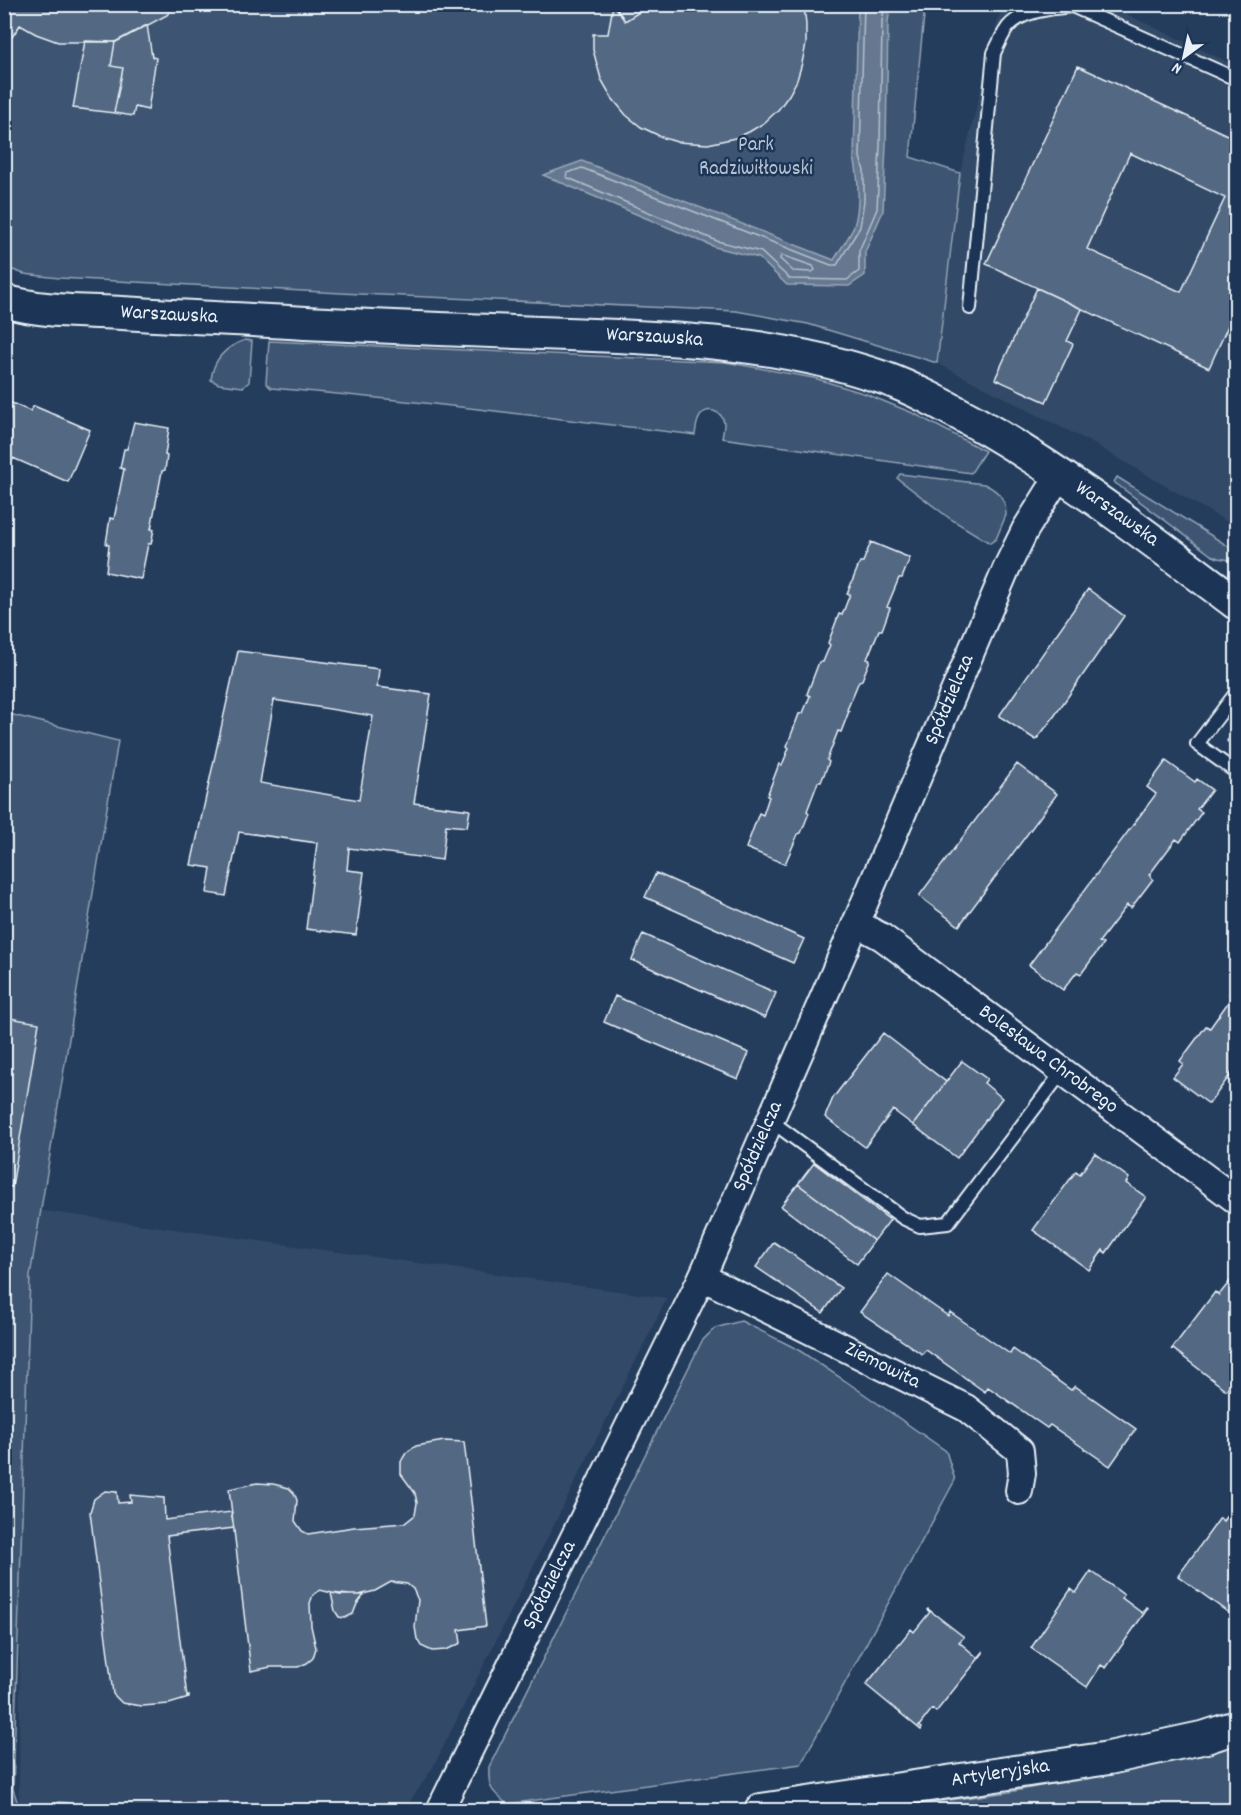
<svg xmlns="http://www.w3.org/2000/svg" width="1241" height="1815" font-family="Dekko,sans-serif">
<rect width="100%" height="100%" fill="#253d5d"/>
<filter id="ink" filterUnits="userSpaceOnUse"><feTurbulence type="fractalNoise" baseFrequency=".0167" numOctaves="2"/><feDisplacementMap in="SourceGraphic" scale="12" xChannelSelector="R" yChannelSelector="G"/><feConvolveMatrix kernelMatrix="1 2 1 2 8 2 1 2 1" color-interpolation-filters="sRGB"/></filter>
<g filter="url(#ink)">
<path fill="#334a68" d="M 1002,5 L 1107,5 L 1236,66 L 1236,522 L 1234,526 L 1094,444 L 937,363 L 960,173 Z
M 37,1210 L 667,1298 L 432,1769 L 404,1810 L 19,1810 L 21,1292 Z"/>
<path fill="#3e5472" stroke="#93a2b5" stroke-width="1.5" d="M 4,5 L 925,5 L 910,157 L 960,173 L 937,363 L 808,324 L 736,311 L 360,294 L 59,278 L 24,274 L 5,267 Z
M 245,340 L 252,341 L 249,382 L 243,387 L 219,384 L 211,380 C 213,359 225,347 245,340 Z
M 269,341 L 725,362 L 814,378 L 866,394 L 915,414 L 985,451 L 971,473 L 722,438 C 723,433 724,427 724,423 C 723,412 708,406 701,415 C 696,421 696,428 695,435 C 554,418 413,400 271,388 L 266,383 Z
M 900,474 L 984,484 C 999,491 1006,499 1006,515 L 996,539 L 990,543 L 949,518 L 897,478 Z
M 1117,477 L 1236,551 L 1236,561 L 1218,558 L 1211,555 L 1114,482 Z
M 5,713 L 118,741 L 30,1276 L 13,1789 L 20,1810 L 5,1810 Z
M 741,1321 L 797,1349 L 844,1380 L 946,1451 L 955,1480 L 801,1764 L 507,1804 C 491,1791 488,1788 489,1767 L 702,1341 L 715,1328 Z
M 1236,1745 L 1236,1776 L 1231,1778 L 1236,1791 L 1236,1810 L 876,1810 L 1009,1792 L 1209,1754 Z"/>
<path fill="#657890" stroke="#99a8ba" stroke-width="1.5" d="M 858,5 L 891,5 L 888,21 L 886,145 L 883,211 L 865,252 L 865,275 L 849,286 L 787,285 L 759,258 L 715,247 L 543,175 L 582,161 L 834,260 C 840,249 850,237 854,226 C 860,208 859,177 854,158 Z
M 59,1802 C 66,1802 75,1804 79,1810 L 50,1810 L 51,1808 Z"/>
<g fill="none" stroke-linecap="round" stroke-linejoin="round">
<path stroke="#b4c1ce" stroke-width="1.5" d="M 864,4 L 860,157 L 864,171 L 864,201 L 860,227 L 837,265 L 831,265 L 582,168 L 567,173 L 566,177 L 717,241 L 761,252 L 790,279 L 847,280 L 859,271 L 859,251 L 877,209 L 880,145 L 882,21 L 885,4
M 781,255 L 813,266 L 815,270 L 812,272 L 793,271 L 780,259 Z"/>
</g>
<path fill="#536782" stroke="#e8f1f8" stroke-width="1.5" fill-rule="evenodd" d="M 4,4 L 62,4 L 92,8 L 111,4 L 176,4 L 167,15 L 116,42 L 58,42 L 36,34 L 20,25 L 12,37 L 4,33 Z
M 195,4 L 215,4 L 212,12 Z
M 614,4 L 652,4 L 625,21 Z
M 652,4 L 804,4 L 806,25 L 806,44 L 802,63 L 797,80 L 789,95 L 778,110 L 764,123 L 749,132 L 735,138 L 708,144 L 677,142 L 664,138 L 641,127 L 626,115 L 612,98 L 601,79 L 593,50 L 593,34 L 608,34 L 613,5 L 625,21 Z
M 147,25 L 152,57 L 156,58 L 148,110 L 135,107 L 133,116 L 114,113 L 123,68 L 111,66 L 115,42 Z
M 85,41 L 115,42 L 111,66 L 123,68 L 114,113 L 73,108 Z
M 1078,66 L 1236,139 L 1236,308 L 1209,368 L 986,264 ZM 1130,153 L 1225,198 L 1181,292 L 1087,249 Z
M 1037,288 L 1082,309 L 1067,341 L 1073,344 L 1046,402 L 995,379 Z
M 7,401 L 30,411 L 34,406 L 90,430 L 68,482 L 13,458 L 11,464 L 4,461 L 4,406 Z
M 134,422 L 169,428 L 165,455 L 167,456 L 165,470 L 162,471 L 151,529 L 154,529 L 151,544 L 148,544 L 141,579 L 106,572 L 109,545 L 106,544 L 110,518 L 114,519 L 124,469 L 120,468 L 124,449 L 127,449 Z
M 871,542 L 910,558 L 902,578 L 899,578 L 887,607 L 890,608 L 882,630 L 879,630 L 867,659 L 870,660 L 862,680 L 859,681 L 847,710 L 849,711 L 841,732 L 838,731 L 827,760 L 829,762 L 821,782 L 818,782 L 807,811 L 809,813 L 801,833 L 798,834 L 785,864 L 746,848 L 759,813 L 763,815 L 769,797 L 767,796 L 779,764 L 782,765 L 789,748 L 787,746 L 799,714 L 803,713 L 810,696 L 807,694 L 819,662 L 823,662 L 830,645 L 828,643 L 839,614 L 842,615 L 850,594 L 847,594 L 860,562 L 863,562 Z
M 1088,589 L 1124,616 L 1053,718 L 1036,740 L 999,716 Z
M 238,651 L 379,669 L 377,687 L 431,694 L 414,803 L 470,810 L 467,827 L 446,825 L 442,860 L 349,848 L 347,870 L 364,872 L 356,935 L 306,929 L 317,843 L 239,832 L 226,896 L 207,893 L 211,868 L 191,865 ZM 274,700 L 373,716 L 359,800 L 260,783 Z
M 1236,728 L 1236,748 L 1227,741 Z
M 1166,761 L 1195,782 L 1197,779 L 1212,790 L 1197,809 L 1202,812 L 1180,842 L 1176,839 L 1149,875 L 1153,879 L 1131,908 L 1127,905 L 1099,942 L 1103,944 L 1081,974 L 1077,972 L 1063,990 L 1029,965 L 1156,794 L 1147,787 Z
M 1017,764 L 1057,794 L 959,926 L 919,896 Z
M 656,873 L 804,939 L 793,963 L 645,897 Z
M 643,934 L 776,993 L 765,1018 L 632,960 Z
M 1236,984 L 1236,1067 L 1209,1104 L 1173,1077 L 1183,1064 L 1180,1061 L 1206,1026 L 1210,1028 L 1232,997 L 1229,994 Z
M 615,996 L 749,1053 L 738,1079 L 604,1022 Z
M 4,1017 L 39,1023 L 12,1187 L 4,1186 Z
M 883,1033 L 946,1082 L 913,1125 L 893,1110 L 865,1147 L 825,1117 L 833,1098 Z
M 962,1061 L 987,1079 L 984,1083 L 1002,1098 L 957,1158 L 913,1125 Z
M 1095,1153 L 1129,1178 L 1126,1183 L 1146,1197 L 1106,1253 L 1103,1250 L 1089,1270 L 1033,1230 L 1076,1171 L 1080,1174 Z
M 814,1163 L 890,1220 L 874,1241 L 798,1184 Z
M 798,1184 L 874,1241 L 857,1264 L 781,1206 Z
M 774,1242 L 841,1288 L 823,1313 L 756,1267 Z
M 1233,1271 L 1236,1274 L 1236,1377 L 1226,1390 L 1173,1349 L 1171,1350 L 1215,1292 L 1219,1295 L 1235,1275 L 1231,1273 Z
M 888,1274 L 948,1316 L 950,1312 L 1010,1354 L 1013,1349 L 1071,1390 L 1075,1386 L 1136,1429 L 1110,1466 L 1050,1425 L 1047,1428 L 988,1387 L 985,1392 L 926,1350 L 922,1354 L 860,1312 Z
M 444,1441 L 464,1442 L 486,1626 L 459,1630 L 461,1643 L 446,1650 L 432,1651 L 421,1646 L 417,1639 L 415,1627 L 418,1600 L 413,1589 L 407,1584 L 391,1582 L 375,1591 L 359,1595 L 340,1595 L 320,1590 L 313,1595 L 310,1603 L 311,1626 L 316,1648 L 313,1658 L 307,1663 L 298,1667 L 271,1667 L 251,1671 L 229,1489 L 257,1483 L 273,1484 L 289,1488 L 294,1493 L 297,1500 L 295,1521 L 302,1531 L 308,1534 L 354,1527 L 405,1523 L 415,1515 L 417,1503 L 415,1493 L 401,1474 L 401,1462 L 403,1458 L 406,1453 L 416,1446 Z
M 105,1491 L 117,1492 L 118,1503 L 131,1502 L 130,1495 L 164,1498 L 165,1520 L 231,1512 L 234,1528 L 167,1536 L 187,1697 L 189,1696 L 189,1698 L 169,1704 L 142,1706 L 122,1703 L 113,1694 L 90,1512 L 94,1499 Z
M 1236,1503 L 1236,1612 L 1233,1616 L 1178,1576 L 1220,1518 L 1223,1521 Z
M 1091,1571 L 1124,1595 L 1122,1598 L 1142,1613 L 1146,1607 L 1148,1608 L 1106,1668 L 1101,1665 L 1087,1687 L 1031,1648 L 1071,1589 L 1076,1593 Z
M 331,1593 L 350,1595 L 364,1595 L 357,1604 L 353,1614 L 345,1618 L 339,1617 L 335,1611 Z
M 928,1609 L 964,1637 L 959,1642 L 978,1658 L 983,1652 L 983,1653 L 936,1712 L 932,1709 L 919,1726 L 922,1728 L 921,1730 L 866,1685 L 911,1629 L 914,1632 L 930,1612 L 927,1610 Z"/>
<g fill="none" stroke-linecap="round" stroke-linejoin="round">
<defs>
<path id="service" d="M 970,308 L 994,53 C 998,45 1002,35 1008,27 C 1021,11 1052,8 1072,6 L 1236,79
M 1236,693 L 1197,744 L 1236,772
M 771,1121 L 903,1218 L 920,1226 L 948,1223 L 1062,1072"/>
<g id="minor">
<path id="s1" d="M 856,923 L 882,937 L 1236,1200"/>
<path id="s2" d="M 702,1277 L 966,1408 L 1020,1451 L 1022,1473 L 1019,1491"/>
<path id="s3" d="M 440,1810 L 702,1277 L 856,923 L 1007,567 L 1025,530 L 1060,474"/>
</g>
<g id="tertiary">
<path id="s4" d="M 4,301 C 42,312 83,311 122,313 C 183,317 244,319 305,323 C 392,327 480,331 567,334 C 676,338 780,342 884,378 C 917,390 947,407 978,424 C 1069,476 1152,540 1236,603"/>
<path id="s5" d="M 761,1810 L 1109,1758 L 1206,1737 L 1236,1727"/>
</g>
</defs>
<use href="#service" stroke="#e8f1f8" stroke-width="16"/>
<use href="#minor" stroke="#e8f1f8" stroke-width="30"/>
<use href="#tertiary" stroke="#e8f1f8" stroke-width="36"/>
<use href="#service" stroke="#1d3557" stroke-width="12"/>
<use href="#minor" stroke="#1d3557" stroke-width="26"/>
<use href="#tertiary" stroke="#1d3557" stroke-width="32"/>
</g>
</g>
<g text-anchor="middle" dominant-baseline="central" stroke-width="5" stroke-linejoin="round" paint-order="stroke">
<g font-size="21" fill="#b5c2d0" stroke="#1d3557">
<text x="756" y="146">Park<tspan x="756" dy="24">Radziwiłłowski</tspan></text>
</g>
<g font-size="21" fill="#e8f1f8" stroke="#1d3557">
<text stroke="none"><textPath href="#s4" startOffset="166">Warszawska</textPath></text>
<text stroke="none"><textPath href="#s4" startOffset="652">Warszawska</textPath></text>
<text stroke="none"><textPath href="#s4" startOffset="1156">Warszawska</textPath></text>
<text stroke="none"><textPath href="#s3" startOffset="1222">Spółdzielcza</textPath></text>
<text stroke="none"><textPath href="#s1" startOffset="236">Bolesława Chrobrego</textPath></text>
<text stroke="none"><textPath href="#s3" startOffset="736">Spółdzielcza</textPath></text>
<text stroke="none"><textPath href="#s2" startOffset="201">Ziemowita</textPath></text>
<text stroke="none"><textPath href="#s3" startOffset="250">Spółdzielcza</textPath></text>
<text stroke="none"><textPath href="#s5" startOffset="242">Artyleryjska</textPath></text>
</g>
</g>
<rect width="1241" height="1815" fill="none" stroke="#1d3557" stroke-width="24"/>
<rect x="12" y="12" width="1217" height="1791" fill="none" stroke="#e8f1f8" stroke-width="2" filter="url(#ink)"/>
<g transform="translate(1184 57) rotate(213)" stroke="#1d3557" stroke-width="4.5" paint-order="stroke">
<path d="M0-4.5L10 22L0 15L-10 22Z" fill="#e8f1f8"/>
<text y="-9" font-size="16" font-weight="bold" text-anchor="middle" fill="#e8f1f8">N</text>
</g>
</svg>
